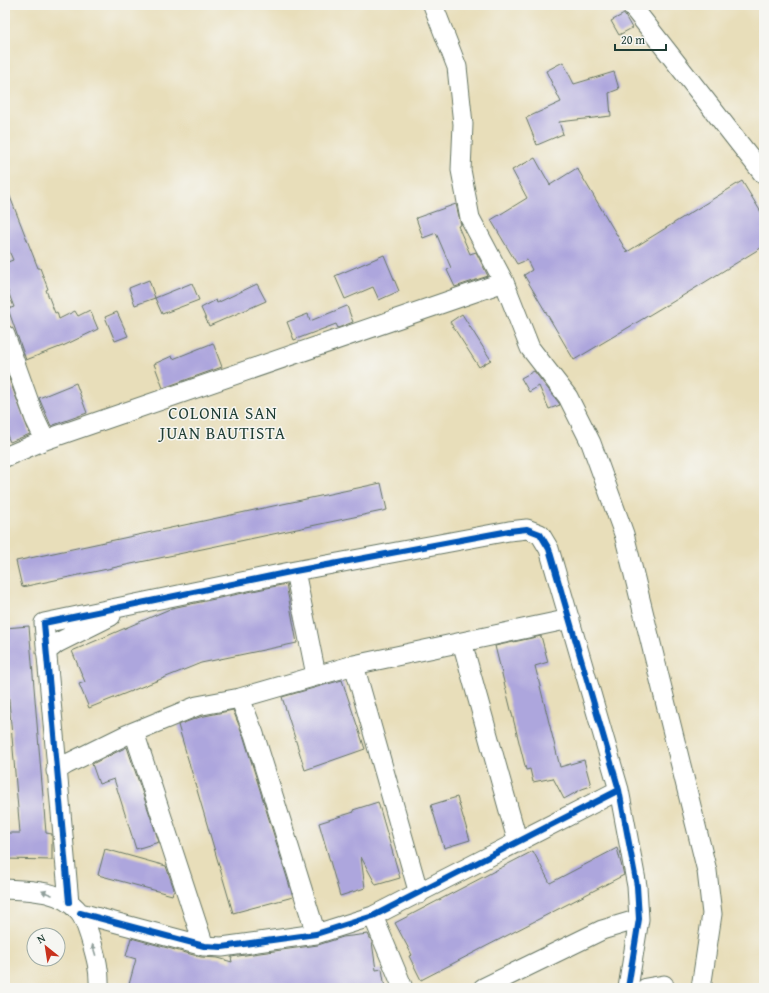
<svg xmlns="http://www.w3.org/2000/svg" width="769" height="993" font-family="'Gentium Book Plus',serif">
<rect width="100%" height="100%" fill="#f6f6f2"/>
<filter id="ink" filterUnits="userSpaceOnUse"><feTurbulence type="fractalNoise" baseFrequency=".025" numOctaves="2"/><feDisplacementMap in="SourceGraphic" scale="8" xChannelSelector="R" yChannelSelector="G"/><feConvolveMatrix kernelMatrix="1 2 1 2 8 2 1 2 1" color-interpolation-filters="sRGB"/></filter>
<filter id="wash" filterUnits="userSpaceOnUse"><feTurbulence type="fractalNoise" baseFrequency=".012" numOctaves="4" result="noise"/><feDisplacementMap in="SourceGraphic" scale="16" xChannelSelector="R" yChannelSelector="G"/><feGaussianBlur stdDeviation="0.9" result="paint"/><feColorMatrix in="noise" values="0 0 0 0 0 0 0 0 0 0 0 0 0 0 0 0 0 1.4 0 .05"/><feComposite in="paint" operator="in"/></filter>
<g filter="url(#wash)">
<rect width="100%" height="100%" fill="#e8deba"/>
<g id="blocks">
<path fill="#ada6dd" d="M 624,14 L 632,28 L 619,35 L 611,21 Z
M 563,62 L 574,84 L 614,72 L 619,89 L 609,93 L 611,116 L 559,122 L 563,134 L 537,145 L 526,118 L 561,102 L 546,71 Z
M 535,158 L 550,185 L 577,168 L 627,252 L 742,181 L 764,217 L 764,246 L 666,306 L 666,305 L 574,360 L 524,275 L 532,270 L 527,260 L 517,264 L 491,220 L 527,198 L 512,170 Z
M 5,184 L 38,268 L 40,268 L 48,289 L 46,290 L 55,313 L 57,312 L 59,319 L 75,311 L 78,316 L 90,310 L 98,329 L 65,345 L 26,360 L 8,309 L 14,307 L 5,284 L 5,263 L 13,260 L 5,242 Z
M 456,204 L 461,225 L 458,226 L 470,254 L 476,252 L 488,276 L 455,287 L 447,270 L 451,268 L 436,233 L 423,238 L 416,218 Z
M 384,255 L 399,291 L 379,300 L 373,287 L 345,299 L 335,276 Z
M 149,280 L 155,298 L 135,305 L 129,288 Z
M 192,283 L 199,300 L 162,314 L 155,298 Z
M 257,284 L 266,301 L 209,326 L 201,308 L 216,300 L 217,303 Z
M 347,306 L 353,322 L 338,328 L 336,324 L 294,340 L 287,322 L 308,314 L 310,321 Z
M 117,312 L 128,336 L 115,341 L 105,317 Z
M 462,314 L 491,360 L 479,367 L 450,322 Z
M 213,343 L 222,367 L 163,388 L 154,364 L 172,356 L 173,359 Z
M 5,368 L 30,434 L 10,442 L 5,431 Z
M 534,371 L 559,403 L 560,405 L 549,409 L 539,386 L 529,392 L 521,378 Z
M 76,383 L 87,413 L 51,426 L 39,398 Z
M 381,483 L 387,510 L 22,587 L 16,561 Z
M 286,584 L 297,643 L 201,663 L 89,708 L 79,684 L 85,682 L 72,651 L 172,608 Z
M 29,626 L 46,833 L 52,834 L 52,860 L 5,859 L 5,833 L 20,833 L 5,652 L 5,628 Z
M 541,636 L 548,662 L 535,666 L 560,767 L 584,760 L 591,786 L 582,789 L 564,799 L 553,778 L 533,782 L 530,769 L 526,770 L 495,646 Z
M 342,680 L 365,749 L 305,770 L 282,697 Z
M 233,710 L 244,738 L 293,897 L 233,913 L 178,725 L 200,717 Z
M 127,747 L 159,842 L 136,849 L 114,779 L 99,784 L 92,764 Z
M 457,797 L 470,840 L 444,848 L 431,805 Z
M 378,802 L 400,878 L 376,885 L 361,857 L 365,888 L 340,896 L 319,823 L 354,812 L 353,810 Z
M 617,848 L 624,875 L 421,980 L 409,956 L 412,955 L 395,923 L 533,851 L 550,883 Z
M 105,849 L 166,866 L 174,889 L 172,895 L 98,875 Z
M 368,934 L 372,942 L 376,970 L 382,969 L 385,988 L 128,988 L 136,959 L 126,956 L 131,938 L 201,957 L 218,958 L 232,962 L 231,957 L 318,945 L 343,937 Z"/>
</g>
</g>
<g filter="url(#ink)">
<use href="#blocks" fill-opacity="0" stroke="#657563" stroke-width="1"/>
<g fill="none" stroke-linecap="round" stroke-linejoin="round">
<defs>
<path id="minor" d="M 433,5 L 457,67 L 463,124 L 461,170 L 470,218 L 504,282 L 530,348 L 568,397 L 591,443 L 624,534 L 707,871 L 712,914 L 701,988
M 631,5 L 764,175
M 5,335 L 35,419 L 45,440
M 5,457 L 45,440 L 504,282
M 295,571 L 316,675
M 462,642 L 518,843
M 46,652 L 57,643 L 111,616
M 354,665 L 419,894
M 240,698 L 254,734 L 316,934
M 134,732 L 204,946
M 56,771 L 67,764 L 126,735 L 197,706 L 240,698 L 354,665 L 570,619
M 5,889 C 31,890 61,890 79,912 C 85,919 88,931 91,940 C 96,957 100,971 99,988
M 69,902 L 44,623 L 295,571 L 509,531 L 527,529 L 540,534 L 549,549 L 619,790 L 637,886 L 639,919 L 628,988
M 80,913 L 204,946 L 222,947 L 316,934 L 373,916 L 619,790
M 373,916 L 403,988
M 483,988 L 602,930 L 639,919
M 646,988 L 664,985"/>
</defs>
<use href="#minor" stroke="#657563" stroke-width="21"/>
<use href="#minor" stroke="#fff" stroke-width="19"/>
<defs>
<path id="cycleway" d="M 69,902 L 44,623 L 295,571 L 509,531 L 527,529 L 540,534 L 549,549 L 619,790 L 637,886 L 639,919 L 628,988
M 80,913 L 204,946 L 222,947 L 316,934 L 373,916 L 619,790"/>
</defs>
<use href="#cycleway" stroke="#f6f6f2" stroke-width="8"/>
<use href="#cycleway" stroke="#0057b8" stroke-width="6"/>
</g>
<defs><path id="oneway-solid" d="M-6-.8H1V-3.2L6.5 0L1 3.2V.8H-6Z"/></defs>
<g fill="#8f9e9a">
<use href="#oneway-solid" transform="translate(47 893) rotate(-159)"/>
<use href="#oneway-solid" transform="translate(94 950) rotate(-107)"/>
</g>
</g>
<g text-anchor="middle" dominant-baseline="central" stroke-width="3" stroke-linejoin="round" paint-order="stroke">
<g font-size="17" letter-spacing="1" fill="#1f3d34" stroke="#f6f6f2">
<text x="223" y="412">COLONIA SAN<tspan x="223" dy="20">JUAN BAUTISTA</tspan></text>
</g>
</g>
<rect width="769" height="993" fill="none" stroke="#f6f6f2" stroke-width="20"/>
<g transform="translate(46 947) rotate(330)"><circle r="19" fill="#f6f6f2" stroke="#a0aca6"/>
<path d="M0-3L7 15L0 10L-7 15Z" fill="#c8321e"/>
<text y="-6" font-size="11" font-weight="bold" text-anchor="middle" fill="#1f3d34">N</text>
</g>
<path d="M615 44v6h51v-6" fill="none" stroke="#1f3d34" stroke-width="2"/>
<text x="621" y="44" font-size="12" fill="#1f3d34" stroke="#f6f6f2" stroke-width="3" paint-order="stroke">20 m</text>
</svg>
